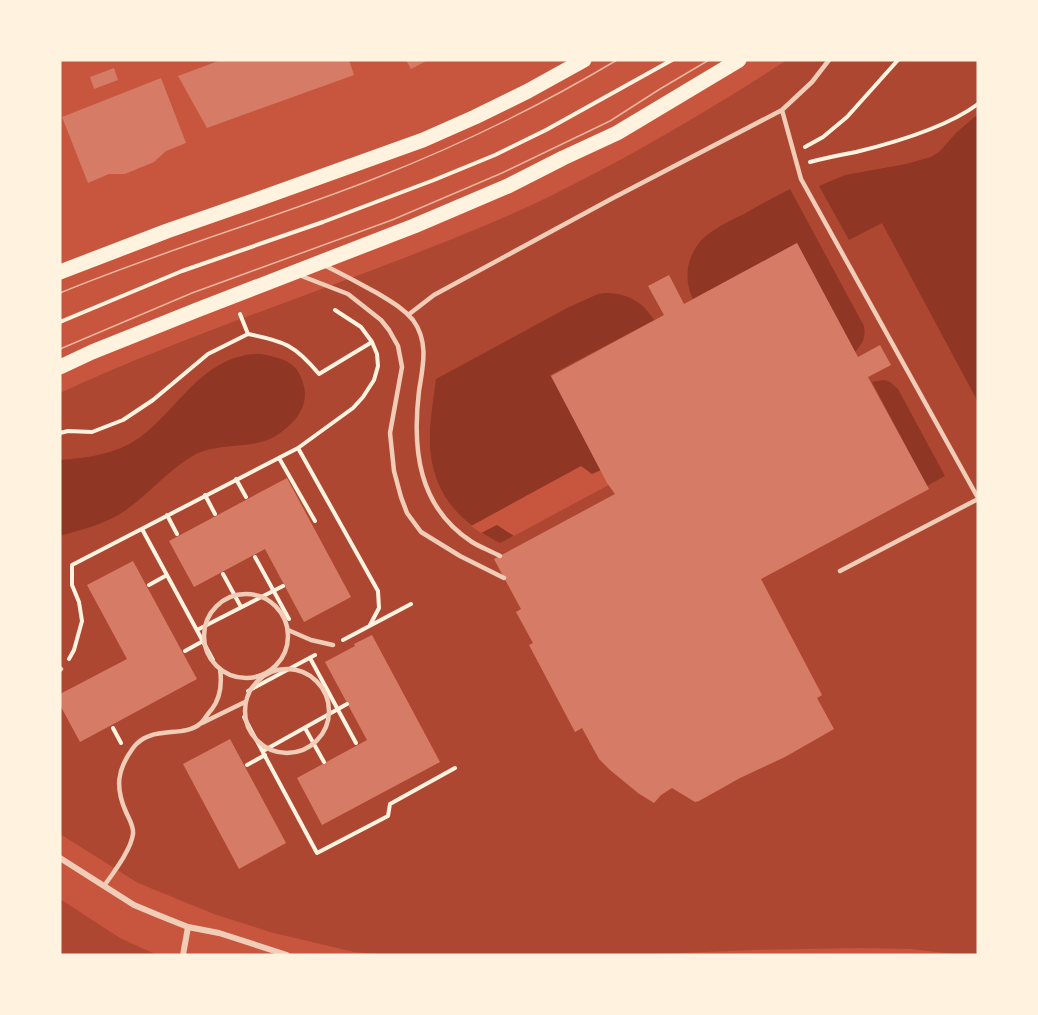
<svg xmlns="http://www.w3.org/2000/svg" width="1038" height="1015" font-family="'Nunito Sans',sans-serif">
<rect width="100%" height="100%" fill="#c8553d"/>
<path fill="#ae4732" d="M 787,60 L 978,60 L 978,955 L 961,955 L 912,949 L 860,948 L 753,950 L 632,955 L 390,955 L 354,952 L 270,932 L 214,914 L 138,883 L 60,834 L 60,393 C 211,323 371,277 523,209 C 541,201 558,192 576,183 C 649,146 719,104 787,60 Z
M 60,899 L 120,938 L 157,955 L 60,955 Z"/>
<path fill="#8f3625" d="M 978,114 L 978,402 L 882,223 L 849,240 L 819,186 L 845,175 L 906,164 L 931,157 L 940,151 L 956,133 Z
M 790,189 L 864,326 C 866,337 863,343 855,352 L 797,243 L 693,299 C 681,275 689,247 711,232 C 721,225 733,219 744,214 C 759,205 775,197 790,189 Z
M 605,293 C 627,293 642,301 654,320 L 550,375 L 609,485 L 500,543 C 460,522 434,496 430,448 C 429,425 433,402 436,379 L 567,308 L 598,294 Z
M 261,354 C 271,356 282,358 291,364 C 297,368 301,376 303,383 C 310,404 297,421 280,433 C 257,451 222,441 196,454 C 168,469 147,497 120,514 C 102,525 80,530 60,536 L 60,460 C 87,458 116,454 139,438 C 174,413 197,366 242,356 C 248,354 255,354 261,354 Z
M 884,380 L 890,382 L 898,389 L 945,476 L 927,486 L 872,382 Z"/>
<path fill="#c8553d" d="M 581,466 L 592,474 L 601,470 L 609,485 L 514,536 L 497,525 L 481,533 L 471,526 Z"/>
<path fill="#d67c66" d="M 221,60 L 349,60 L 354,75 L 207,128 L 178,76 Z
M 406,60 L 428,60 L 411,69 Z
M 114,68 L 118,80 L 94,89 L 90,77 Z
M 161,78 L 186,143 L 166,151 L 154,162 L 125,174 L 109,174 L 88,183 L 62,117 Z
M 797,243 L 858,357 L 880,345 L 891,365 L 868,377 L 929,489 L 761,579 L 822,695 L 817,698 L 834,729 L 785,757 L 740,778 L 699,801 L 695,802 L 672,788 L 661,795 L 654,803 L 638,793 L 610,770 L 599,759 L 582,728 L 575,732 L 529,645 L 533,643 L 516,612 L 521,609 L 494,559 L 615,494 L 607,483 L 551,376 L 664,315 L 648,286 L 669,275 L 684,304 Z
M 287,478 L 351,597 L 304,622 L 265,549 L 194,587 L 169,541 Z
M 133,561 L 197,679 L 80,742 L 60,705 L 60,694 L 127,659 L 87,585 Z
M 372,635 L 440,762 L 322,825 L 297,778 L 367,740 L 325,662 L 355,646 L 354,644 Z
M 230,739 L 286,843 L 239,869 L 183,764 Z"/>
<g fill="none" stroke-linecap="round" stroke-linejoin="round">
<path stroke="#fff3e0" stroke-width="4" d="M 805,147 L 823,137 L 847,117 L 898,60
M 810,162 C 825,158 840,155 856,152 C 893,143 947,127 978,104
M 60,322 L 182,271 L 323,222 L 434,180 L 495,155 L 546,130 L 672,60
M 248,334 C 284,341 295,345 319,374 L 372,342
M 60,433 L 68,431 L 92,432 L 123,420 L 153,400 L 208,354 L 248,334 L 240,314
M 298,448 L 378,591 L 379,608 L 370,625
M 279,458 L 315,521
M 236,479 L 246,497
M 205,495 L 215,514
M 167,515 L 177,534
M 142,529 L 213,660
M 255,557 L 289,619
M 223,574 L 241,607
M 149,585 L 167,575
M 197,630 L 283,586
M 343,640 L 411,604
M 185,651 L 203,641
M 310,658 L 356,743
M 69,659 L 74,650 L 82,621 L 79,602 L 72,585 L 72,565 L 298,448 L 353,408 L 363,397 L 374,380 L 378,366 L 377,354 L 372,342 L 361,327 L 335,310
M 248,691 L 315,655
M 244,717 L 317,853 L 388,816 L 390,804 L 455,768
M 113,728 L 121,743
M 305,728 L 324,762
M 263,751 L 347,704
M 247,765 L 265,755"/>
<path stroke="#f1ccb7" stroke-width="4.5" d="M 782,110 L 801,179 L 978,498
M 324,265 C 342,274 359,283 377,293 C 390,301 403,308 413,320 C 429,342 423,366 419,391 C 412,449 418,507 472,542 C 480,547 491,551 500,556
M 299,275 L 348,294 L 381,320 L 389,330 L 398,346 L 402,367 L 390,433 L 394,471 L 401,497 L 407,513 L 421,532 L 460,556 L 504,578
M 408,315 L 434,295 L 613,198 L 782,110 L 812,82 L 829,60
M 840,571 L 978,499
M204 636a42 42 0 1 1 84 0a42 42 0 1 1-84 0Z
M 288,630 L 311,640 L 333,645
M245 711a42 42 0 1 1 84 0a42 42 0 1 1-84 0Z
M 60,670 L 61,669
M 202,723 L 245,702
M 104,886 C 113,873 131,850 133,834 C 134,826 129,819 126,812 C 115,787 117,770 133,748 C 150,724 184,739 201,723 C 205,719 208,713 212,709 C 221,697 222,683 220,669"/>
<path stroke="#f1ccb7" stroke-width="6" d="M 60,858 L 134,905 L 158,915 L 188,927 L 219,933 L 287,955
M 183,955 L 188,927"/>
<path stroke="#fff3e0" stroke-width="15" d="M 60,272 L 167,231 L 253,201 L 423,140 L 475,117 L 528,91 L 584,60
M 60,367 L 92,352 L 197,310 L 414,226 L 508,186 L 563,158 L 617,133 L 739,60"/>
<path stroke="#e9b49f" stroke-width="1.5" d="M 60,293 C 164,250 272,219 376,178 C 460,145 540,106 617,60
M 60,349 L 192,293 L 392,220 L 502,173 L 610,121 L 660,89 L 709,60"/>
</g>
<rect width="1038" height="1015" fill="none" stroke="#fff3e0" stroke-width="123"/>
</svg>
